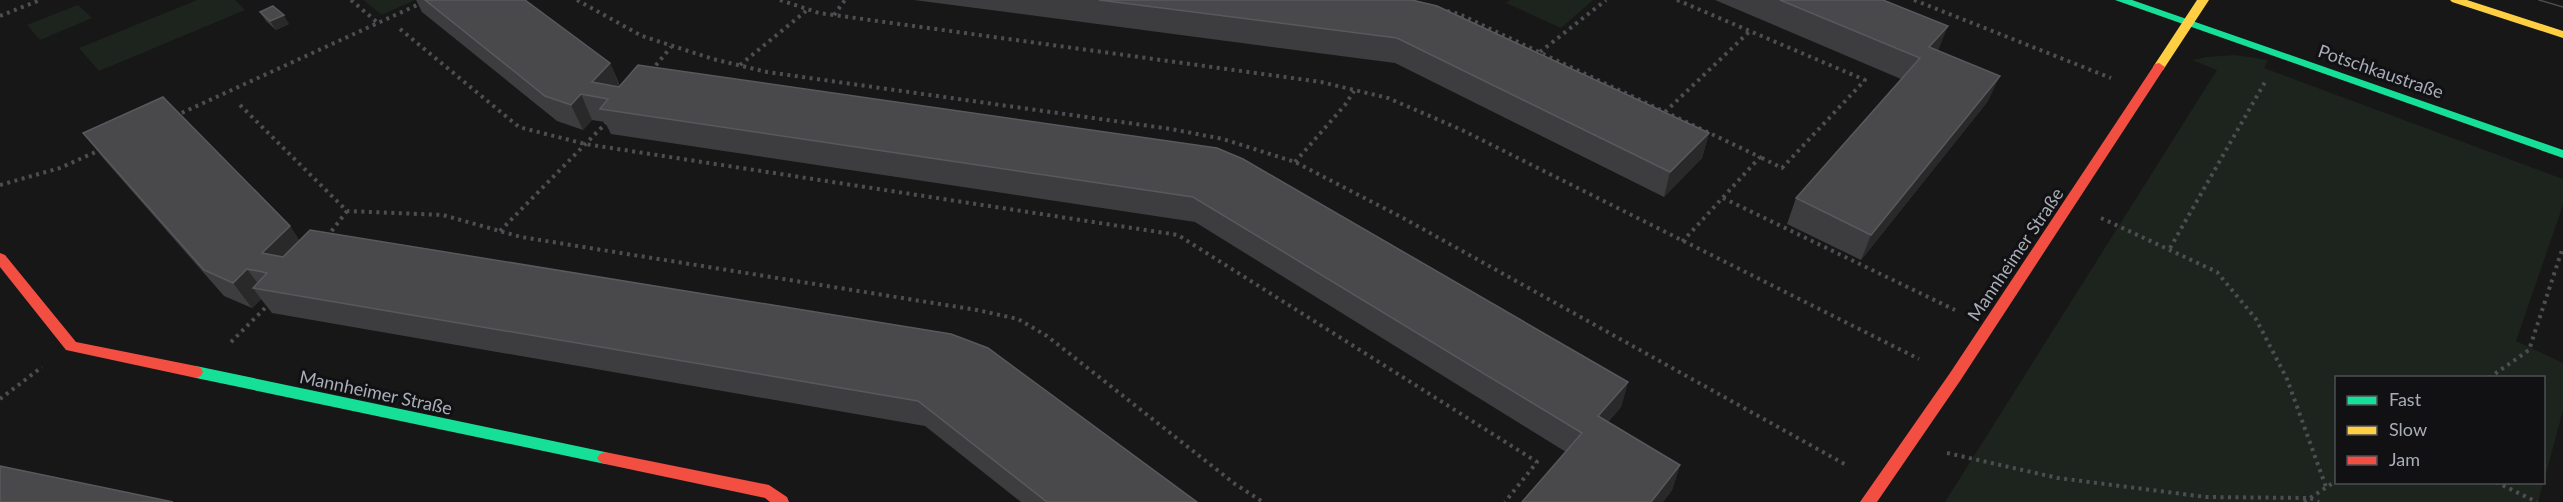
<svg xmlns="http://www.w3.org/2000/svg" width="2563" height="502" font-family="Lato,sans-serif">
<rect width="100%" height="100%" fill="#171717"/>
<path fill="#1d241e" d="M 197,0 L 235,0 L 245,10 L 99,71 L 79,48 Z
M 363,0 L 415,0 L 382,15 Z
M 1510,0 L 1593,0 L 1561,28 L 1506,3 Z
M 78,5 L 92,18 L 40,40 L 27,25 Z
M 2235,55 L 2268,60 L 2264,68 L 2563,179 L 2563,205 L 2516,341 L 2563,363 L 2563,410 L 2544,481 L 2544,378 L 2336,378 L 2336,482 L 2543,483 L 2538,502 L 1945,502 L 2217,70 L 2192,60 L 2207,57 Z"/>
<g fill="none" stroke-linecap="round" stroke-linejoin="round">
<path stroke="#4d4e52" stroke-width="4" stroke-dasharray="3 4.5" stroke-linecap="butt" d="M 351,0 L 378,23
M 577,0 L 642,36 L 713,59 L 767,72 L 1171,129 L 1223,139 L 1295,162 L 1403,218 L 1848,466
M 780,0 L 819,13 L 1321,82 L 1388,98 L 1462,130 L 1919,359
M 1677,0 L 1865,80 L 1782,168 L 1760,157
M 1914,0 L 2111,78
M 1447,11 L 1459,14 L 1760,157 L 1682,242
M 834,15 L 845,0
M 0,16 L 40,0
M 400,29 L 519,127 L 585,144 L 1178,235 L 1537,462 L 1505,502
M 1540,52 L 1606,0
M 740,65 L 806,11
M 651,71 L 671,47
M 240,105 L 347,211 L 443,215 L 521,237 L 977,310 L 1018,319 L 1047,336 L 1235,484 L 1263,502
M 1665,112 L 1750,31
M 175,116 L 428,0
M 1295,162 L 1345,105 L 1354,91
M 0,185 L 60,168 L 100,150
M 1723,198 L 1955,310
M 2101,218 L 2217,272 L 2256,319 L 2287,379 L 2326,487
M 500,231 L 607,122
M 327,237 L 347,211
M 2170,248 L 2265,82
M 231,342 L 270,303
M 2489,378 L 2529,350 L 2563,247
M 0,399 L 42,367
M 1947,453 L 2058,478 L 2206,497 L 2310,498 L 2319,502
M 2496,482 L 2537,502
M 2304,502 L 2336,481"/>
<path fill="#16e098" fill-rule="evenodd" d="M 2115,0 L 2132,0 L 2563,150 L 2563,158 Z
M 196,366 L 605,452 L 610,454 L 613,458 L 610,462 L 605,464 L 196,378 L 191,376 L 189,372 L 191,368 Z"/>
<path fill="#ffcf43" fill-rule="evenodd" d="M 2197,0 L 2209,0 L 2163,70 L 2155,70 L 2153,67 Z
M 2450,0 L 2467,0 L 2563,31 L 2563,38 L 2452,2 Z"/>
<path fill="#f24e42" fill-rule="evenodd" d="M 2159,63 L 2165,67 L 1960,381 L 1877,502 L 1860,502 L 1950,373 L 2155,64 Z
M 0,253 L 5,255 L 76,342 L 196,366 L 201,368 L 203,372 L 201,376 L 196,378 L 66,350 L 0,267 Z
M 605,452 L 769,485 L 787,497 L 789,502 L 770,502 L 765,498 L 605,464 L 600,462 L 597,458 L 600,454 Z"/>
<path stroke="#4b4c4f" stroke-width="1.5" d="M 2539,0 L 2563,7"/>
</g>
<path fill="#3d3d3f" d="M 416,0 L 525,0 L 610,63 L 620,86 L 1217,148 L 1628,382 L 1621,407 L 1608,422 L 1680,465 L 1672,490 L 1663,502 L 1522,502 L 1566,452 L 1195,222 L 611,134 L 605,122 L 592,120 L 583,130 L 557,121 L 422,12 Z
M 914,0 L 1412,0 L 1709,133 L 1702,158 L 1664,197 L 1395,63 Z
M 1715,0 L 1883,0 L 1938,51 L 1988,101 L 1861,260 L 1787,224 L 1796,198 L 1901,79 Z
M 260,12 L 289,24 L 276,30 L 266,21 Z
M 83,133 L 290,226 L 299,240 L 951,334 L 1197,502 L 1021,502 L 925,426 L 272,313 L 261,299 L 252,308 L 224,296 L 103,158 Z"/>
<path fill="#29292a" d="M 284,15 L 289,24 L 276,30 L 270,21 Z
M 1948,26 L 1938,51 L 1929,47 Z
M 610,63 L 620,88 L 592,82 Z
M 2000,76 L 1988,101 L 1861,260 L 1871,235 Z
M 581,94 L 592,120 L 583,130 L 571,105 Z
M 1709,133 L 1702,158 L 1664,197 L 1670,172 Z
M 290,226 L 307,252 L 280,279 L 262,253 Z
M 247,269 L 262,289 L 253,288 L 261,299 L 252,308 L 233,283 Z
M 1628,382 L 1621,407 L 1591,441 L 1598,416 Z
M 1680,465 L 1672,490 L 1663,502 L 1651,502 Z"/>
<path fill="#49494c" stroke="#58595d" stroke-width="1.5" d="M 425,0 L 525,0 L 610,63 L 592,82 L 619,87 L 638,65 L 1217,148 L 1243,159 L 1628,382 L 1598,416 L 1680,465 L 1651,502 L 1522,502 L 1582,433 L 1193,197 L 600,109 L 608,99 L 581,94 L 571,105 L 545,96 Z
M 1099,0 L 1412,0 L 1437,6 L 1709,133 L 1670,172 L 1397,38 Z
M 1780,0 L 1883,0 L 1948,26 L 1929,47 L 2000,76 L 1871,235 L 1796,198 L 1920,58 Z
M 273,6 L 284,15 L 270,21 L 260,12 Z
M 163,97 L 290,226 L 262,253 L 283,257 L 310,230 L 951,334 L 988,348 L 1197,502 L 1047,502 L 918,401 L 253,288 L 267,273 L 258,271 L 247,269 L 233,283 L 204,270 L 83,133 Z
M 0,466 L 173,502 L 0,502 Z"/>
<g text-anchor="middle" dominant-baseline="central" stroke-width="6" stroke-linejoin="round" paint-order="stroke">
<g font-size="18" fill="#a8adb8" stroke="#111113">
<text transform="translate(2381 71) rotate(19)">Potschkaustraße</text>
<text transform="translate(2015 254) rotate(-56)">Mannheimer Straße</text>
<text transform="translate(376 392) rotate(12)">Mannheimer Straße</text>
</g>
</g>
<rect x="2335" y="376" width="210" height="108" fill="#111113" stroke="#4d4f55" stroke-width="1.5"/>
<rect x="2347" y="396" width="30" height="9" fill="#16e098" stroke="#4d4f55" stroke-width="1.5"/>
<text x="2389" y="406" font-size="18" fill="#a8adb8">Fast</text>
<rect x="2347" y="426" width="30" height="9" fill="#ffcf43" stroke="#4d4f55" stroke-width="1.5"/>
<text x="2389" y="436" font-size="18" fill="#a8adb8">Slow</text>
<rect x="2347" y="456" width="30" height="9" fill="#f24e42" stroke="#4d4f55" stroke-width="1.5"/>
<text x="2389" y="466" font-size="18" fill="#a8adb8">Jam</text>
</svg>
